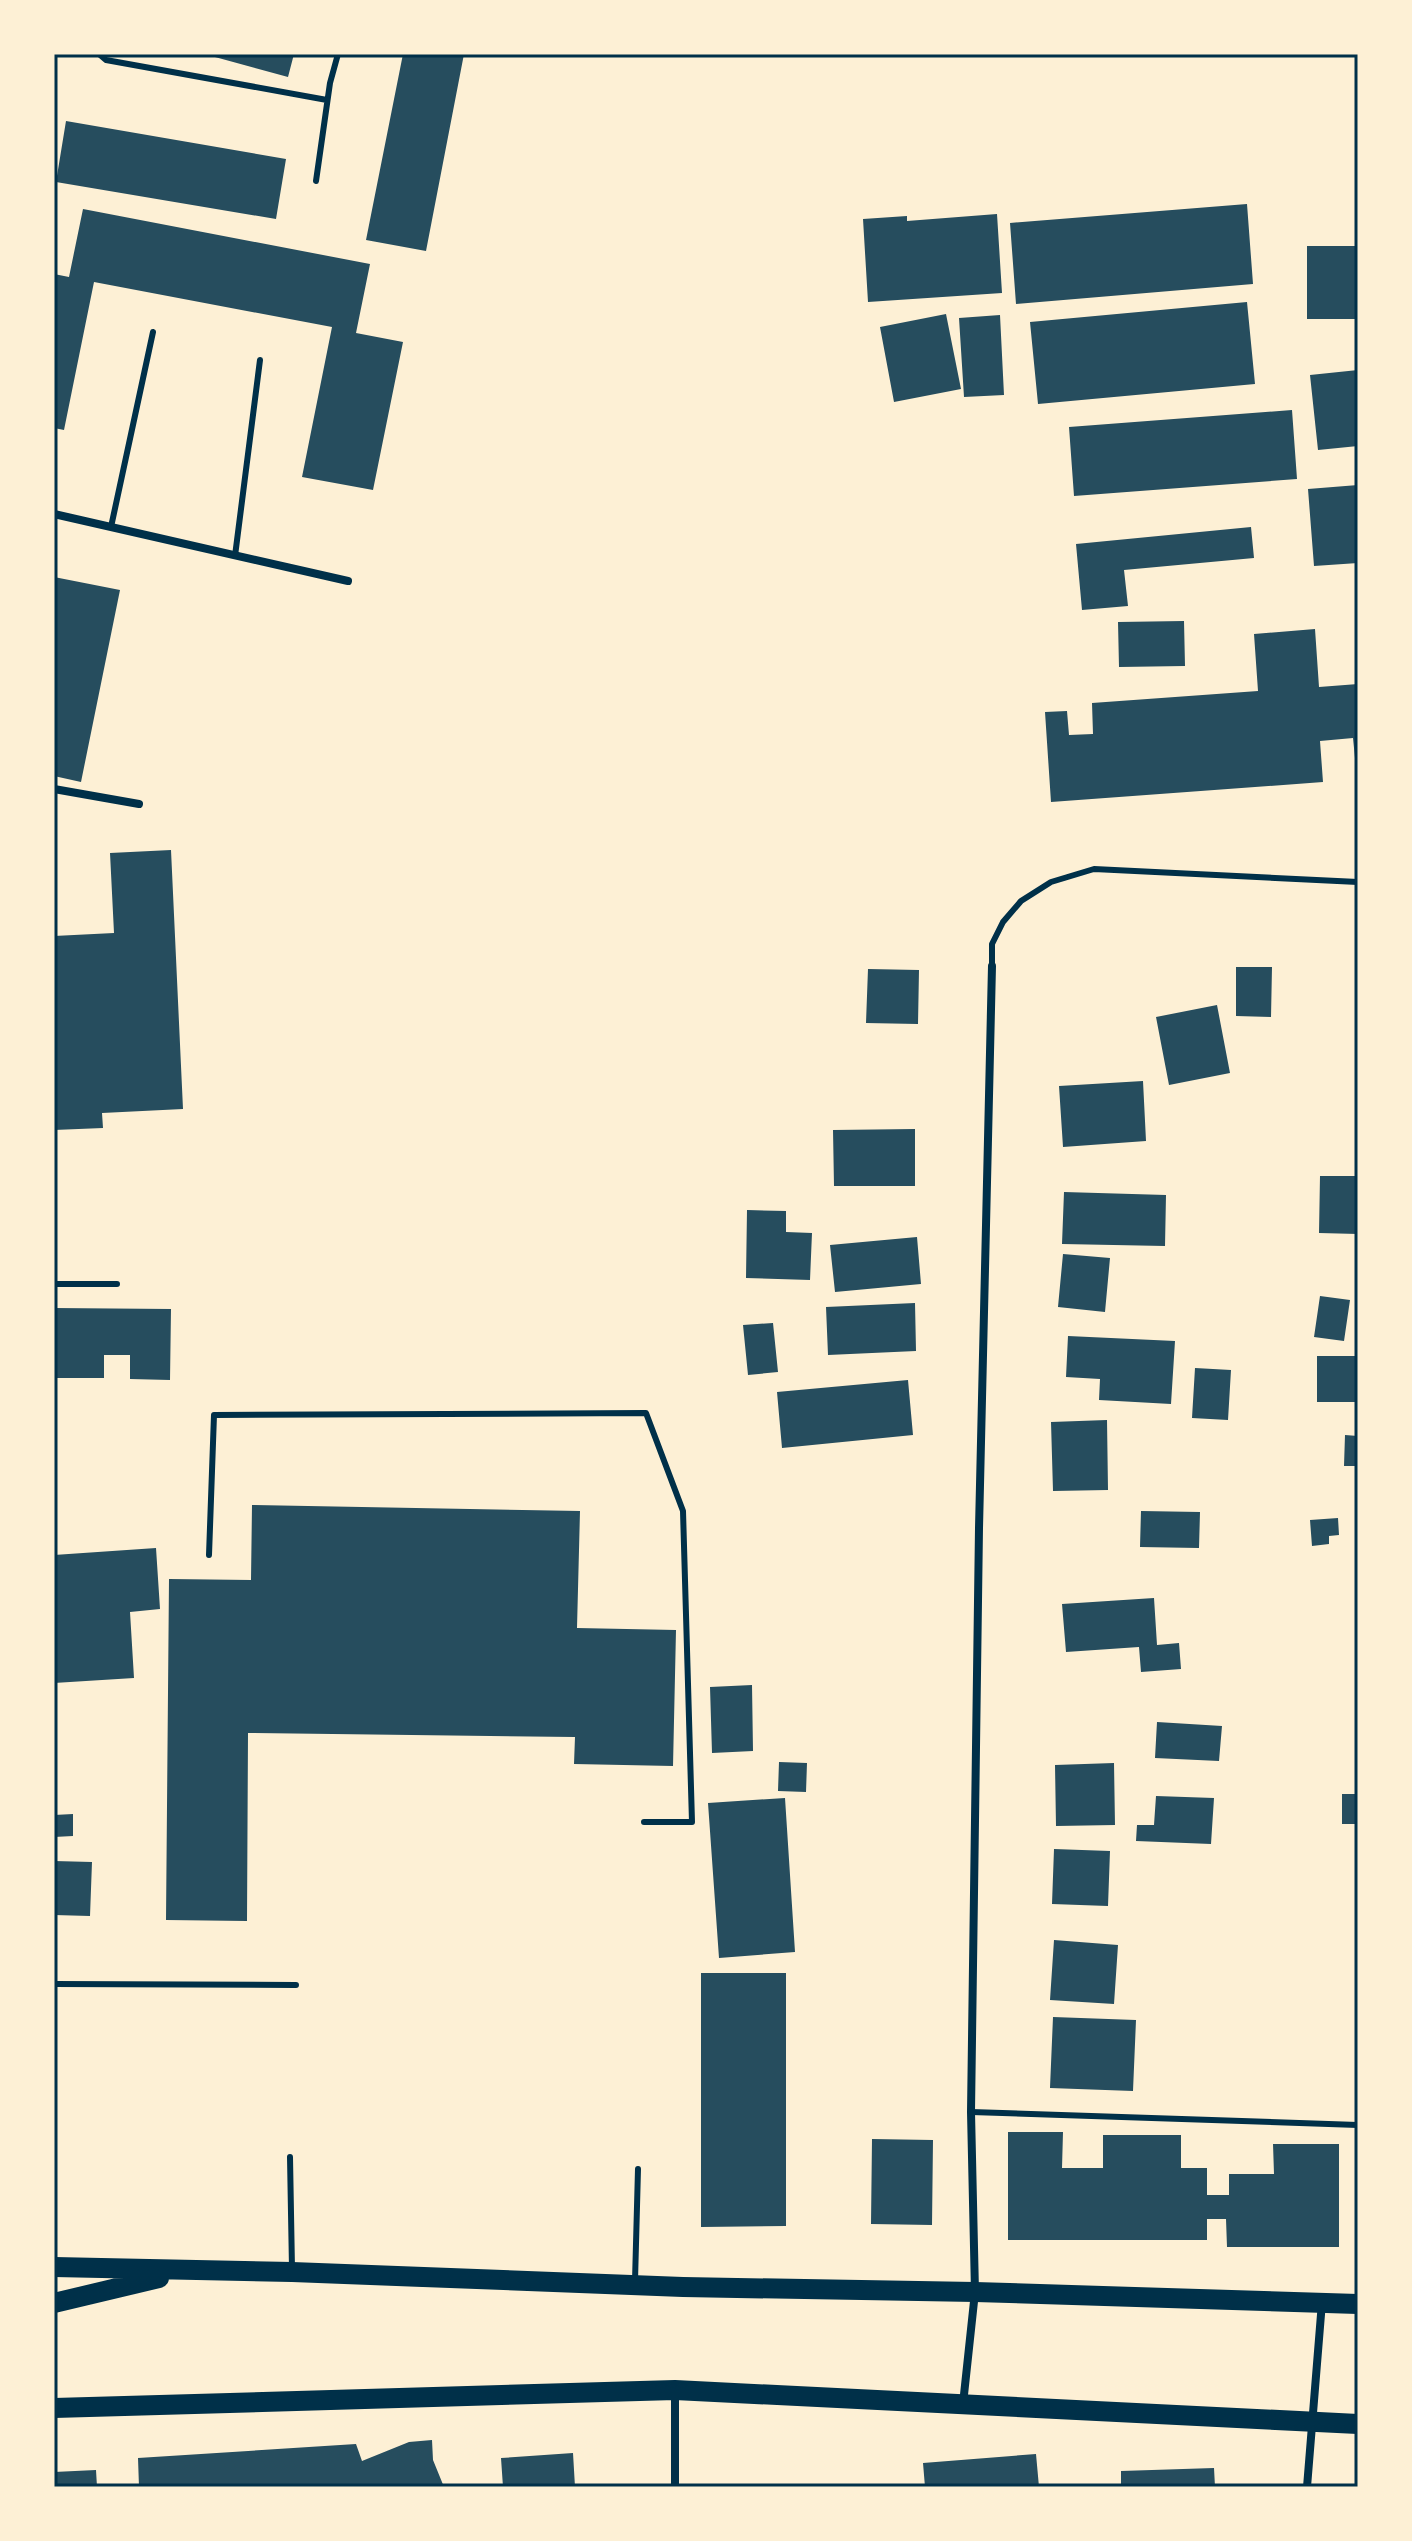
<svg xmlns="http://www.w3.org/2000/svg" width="1412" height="2541" font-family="'PT Serif',serif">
<rect width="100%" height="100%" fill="#fdf0d5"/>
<path fill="#264d5e" d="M 204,54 L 294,54 L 288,77 Z
M 403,54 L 464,54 L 426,251 L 366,240 Z
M 66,121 L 286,159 L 276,219 L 56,182 Z
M 1247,204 L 1253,284 L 1016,304 L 1010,223 Z
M 83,209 L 370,264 L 356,333 L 403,342 L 373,490 L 302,477 L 332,327 L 94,282 L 64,430 L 54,428 L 54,274 L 69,277 Z
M 997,214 L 1002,293 L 868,302 L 863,219 L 907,216 L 907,221 Z
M 1307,246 L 1358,246 L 1358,319 L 1307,319 Z
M 1247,302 L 1255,384 L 1038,404 L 1030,322 Z
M 946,314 L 961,389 L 894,402 L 880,327 Z
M 1000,315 L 1004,395 L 964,397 L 959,318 Z
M 1358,370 L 1358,446 L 1318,450 L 1310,375 Z
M 1292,410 L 1297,479 L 1074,496 L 1069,427 Z
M 1358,485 L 1358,563 L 1314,566 L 1308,489 Z
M 1251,527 L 1254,558 L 1124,570 L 1128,606 L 1082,610 L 1076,544 Z
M 54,577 L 120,590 L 81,782 L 54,776 Z
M 1184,621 L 1185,666 L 1119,667 L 1118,622 Z
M 1315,629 L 1319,687 L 1358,684 L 1358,768 L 1356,768 L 1353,738 L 1320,741 L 1323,782 L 1051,802 L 1045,712 L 1067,711 L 1069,735 L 1093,734 L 1092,703 L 1258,691 L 1254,634 Z
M 171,850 L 183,1109 L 102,1113 L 103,1128 L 54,1130 L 54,936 L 114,933 L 110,853 Z
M 1236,967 L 1272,967 L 1271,1017 L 1236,1016 Z
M 868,969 L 919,970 L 918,1024 L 866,1023 Z
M 1217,1005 L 1230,1073 L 1169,1085 L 1156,1017 Z
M 1143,1081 L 1146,1141 L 1063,1147 L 1059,1086 Z
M 915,1129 L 915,1186 L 834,1186 L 833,1130 Z
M 1320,1176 L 1358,1176 L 1358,1234 L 1319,1233 Z
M 1064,1192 L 1166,1195 L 1165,1246 L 1062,1244 Z
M 747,1210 L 786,1211 L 786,1232 L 812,1233 L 810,1280 L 746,1278 Z
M 917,1237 L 921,1284 L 835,1292 L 830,1245 Z
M 1063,1254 L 1110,1258 L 1105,1312 L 1058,1307 Z
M 1320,1296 L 1350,1300 L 1344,1341 L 1314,1337 Z
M 915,1303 L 916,1351 L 828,1355 L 826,1307 Z
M 54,1308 L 171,1309 L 170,1380 L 130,1379 L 130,1355 L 104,1355 L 104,1378 L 54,1378 Z
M 773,1323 L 778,1372 L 748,1375 L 743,1325 Z
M 1068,1336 L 1175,1341 L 1171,1404 L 1099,1400 L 1100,1379 L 1066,1377 Z
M 1317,1356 L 1358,1356 L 1358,1402 L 1317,1402 Z
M 1195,1368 L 1231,1370 L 1228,1420 L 1192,1418 Z
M 908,1380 L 913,1435 L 782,1448 L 777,1392 Z
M 1107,1420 L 1108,1490 L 1053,1491 L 1051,1422 Z
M 1345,1435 L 1358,1436 L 1358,1466 L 1344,1466 Z
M 252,1505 L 580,1511 L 577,1628 L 676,1630 L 673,1766 L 574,1764 L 575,1737 L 248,1733 L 247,1921 L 166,1920 L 169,1579 L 251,1580 Z
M 1141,1511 L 1200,1512 L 1199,1548 L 1140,1547 Z
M 1338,1518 L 1339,1535 L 1329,1536 L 1329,1544 L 1312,1546 L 1310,1520 Z
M 156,1548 L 160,1609 L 130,1612 L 134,1678 L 54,1683 L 54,1555 Z
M 1154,1598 L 1157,1645 L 1179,1643 L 1181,1669 L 1141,1672 L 1139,1647 L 1066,1652 L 1062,1604 Z
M 752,1685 L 753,1751 L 712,1753 L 710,1687 Z
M 1157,1722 L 1222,1726 L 1219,1761 L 1155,1758 Z
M 779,1762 L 807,1763 L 806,1792 L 778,1791 Z
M 1114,1763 L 1115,1825 L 1056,1826 L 1055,1765 Z
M 1342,1794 L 1358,1794 L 1358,1824 L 1342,1824 Z
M 1156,1796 L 1214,1798 L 1211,1844 L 1136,1841 L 1137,1825 L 1154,1825 Z
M 785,1798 L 795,1952 L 719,1958 L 708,1803 Z
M 73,1814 L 73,1836 L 54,1837 L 54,1815 Z
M 1054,1849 L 1110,1851 L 1108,1906 L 1052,1904 Z
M 54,1861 L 92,1862 L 90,1916 L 54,1915 Z
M 1054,1940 L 1118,1945 L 1114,2004 L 1050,2000 Z
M 701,1973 L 786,1973 L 786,2226 L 701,2227 Z
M 1053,2017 L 1136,2020 L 1133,2091 L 1050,2088 Z
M 1008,2132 L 1063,2132 L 1062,2168 L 1103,2168 L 1103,2135 L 1181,2135 L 1181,2168 L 1207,2168 L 1207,2195 L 1229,2195 L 1229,2174 L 1274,2174 L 1273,2144 L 1339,2144 L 1339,2247 L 1227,2247 L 1226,2219 L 1207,2219 L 1207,2240 L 1008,2240 Z
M 872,2139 L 933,2140 L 932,2225 L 871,2224 Z
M 432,2440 L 433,2460 L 444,2487 L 139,2487 L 138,2458 L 356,2444 L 362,2461 L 409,2442 Z
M 573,2453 L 575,2487 L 503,2487 L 501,2458 Z
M 1036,2454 L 1039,2487 L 925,2487 L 923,2463 Z
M 1214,2468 L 1215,2487 L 1121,2487 L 1121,2471 Z
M 96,2470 L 97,2487 L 54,2487 L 54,2472 Z"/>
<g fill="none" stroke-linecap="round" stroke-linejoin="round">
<path stroke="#003049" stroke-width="6" d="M 99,54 L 106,60 L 327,100
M 316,181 L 330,83 L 338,54
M 111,527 L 153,332
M 235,556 L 260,360
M 992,966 L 992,944 L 1003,922 L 1021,901 L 1051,882 L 1094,869 L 1358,882
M 54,1284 L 117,1284
M 209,1555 L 214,1415 L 646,1413 L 683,1511 L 692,1822 L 644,1822
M 54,1984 L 296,1985
M 971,2112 L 1358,2125
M 290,2157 L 292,2269
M 635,2281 L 638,2169"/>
<path stroke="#003049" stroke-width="8" d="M 54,514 L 348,581
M 54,789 L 139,804
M 675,2390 L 675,2487
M 963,2404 L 975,2292 L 971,2112 L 979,1528 L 992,966
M 1307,2487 L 1322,2302"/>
<path stroke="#003049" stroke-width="20" d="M 54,2267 L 292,2272 L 683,2287 L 975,2292 L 1358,2304
M 54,2303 L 159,2278
M 54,2408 L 675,2390 L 1358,2424"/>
</g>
<rect width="1412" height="2541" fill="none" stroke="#fdf0d5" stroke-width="112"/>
<rect x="56" y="56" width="1300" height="2429" fill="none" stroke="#003049" stroke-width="3"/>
</svg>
